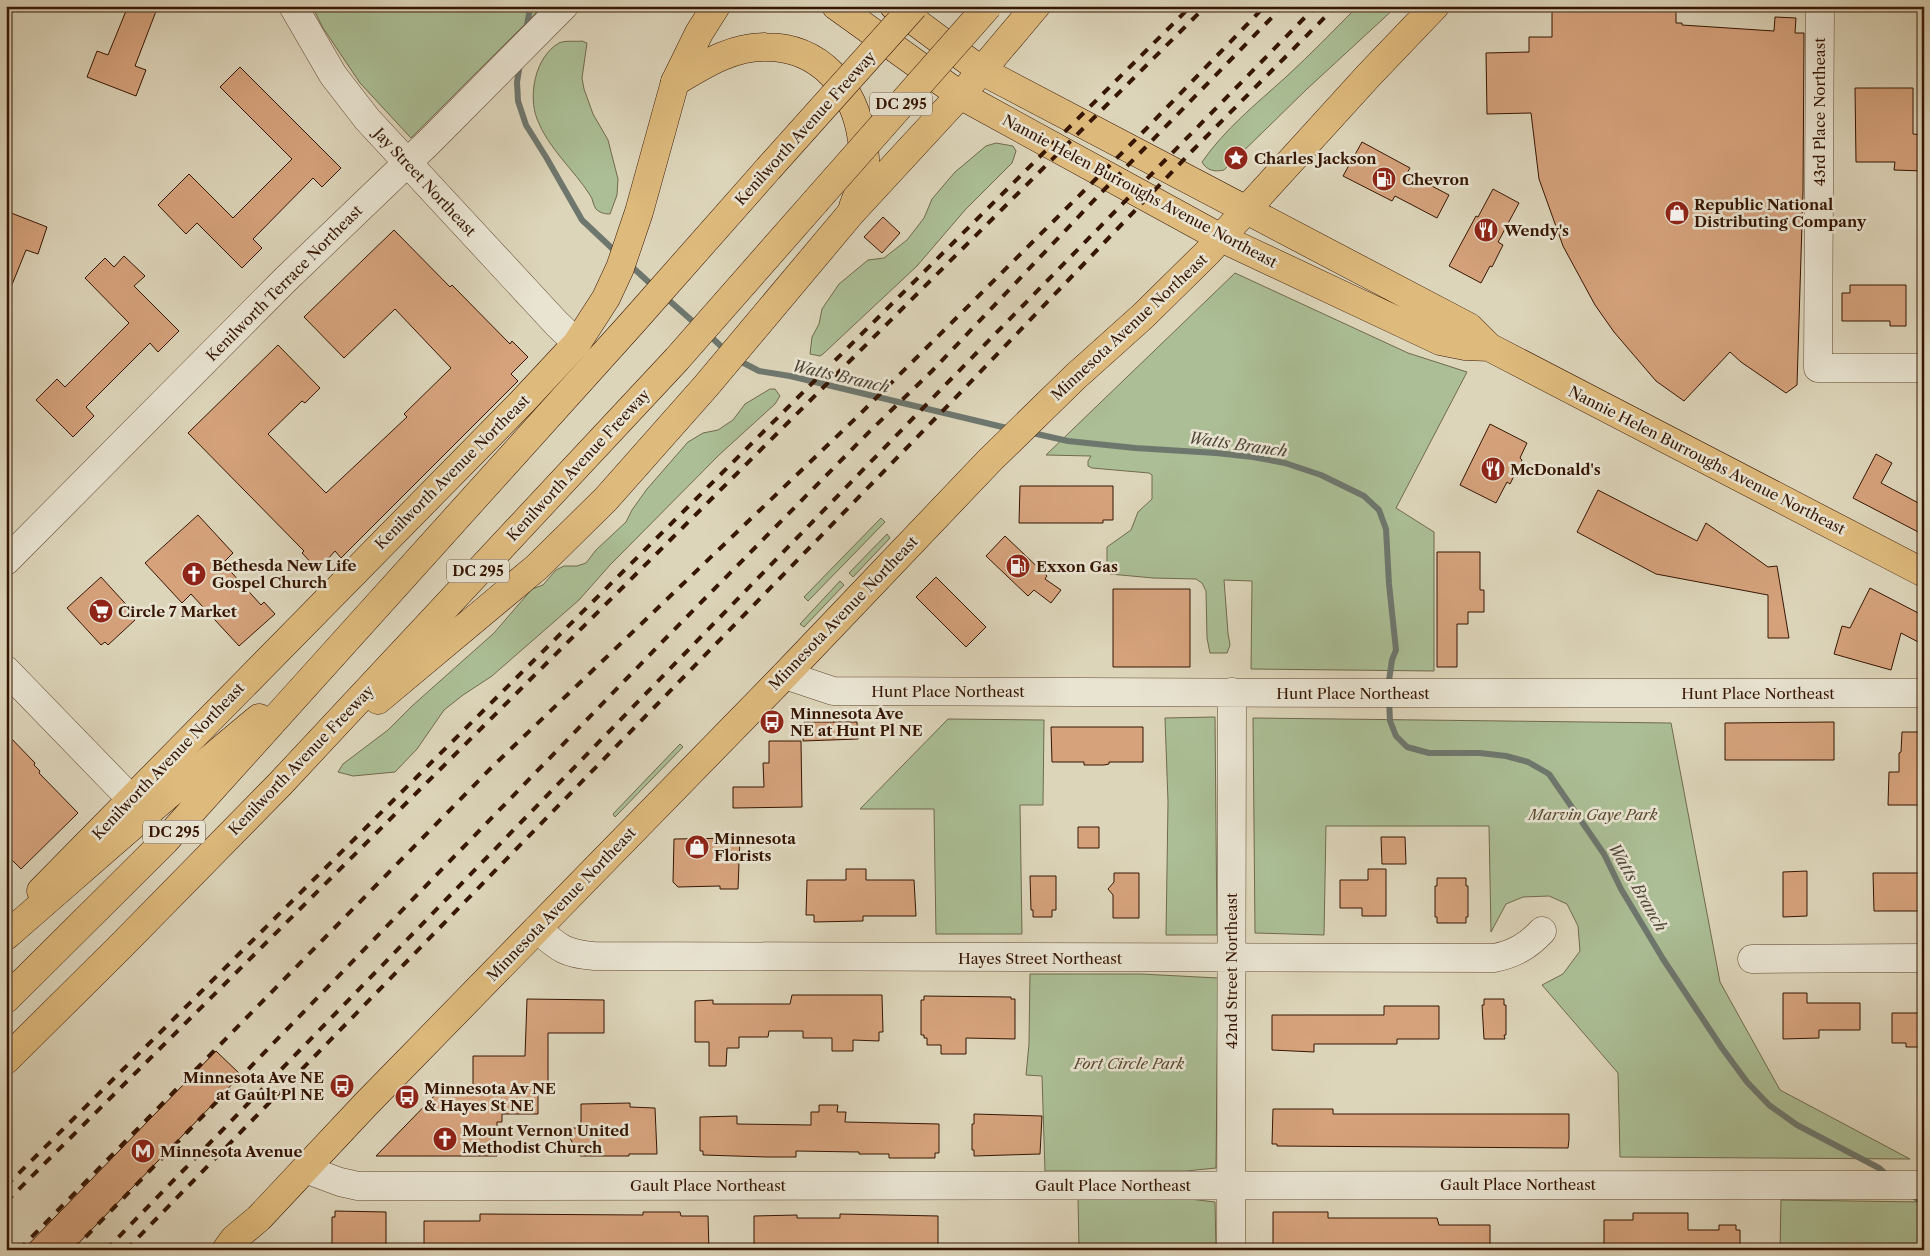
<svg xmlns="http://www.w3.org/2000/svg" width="1930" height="1256" font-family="'Libre Caslon Text',serif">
<rect width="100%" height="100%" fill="#ddd5ba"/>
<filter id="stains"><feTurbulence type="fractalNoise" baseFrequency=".004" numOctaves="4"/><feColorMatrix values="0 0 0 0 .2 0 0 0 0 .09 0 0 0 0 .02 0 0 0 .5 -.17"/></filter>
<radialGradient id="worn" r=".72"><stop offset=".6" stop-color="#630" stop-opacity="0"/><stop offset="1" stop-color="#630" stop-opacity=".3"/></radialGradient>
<path fill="#abbe95" stroke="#706a4c" d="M 312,6 L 543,6 L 411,138 L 360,83 L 323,28 Z
M 1358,6 L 1397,6 L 1307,89 L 1224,170 C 1215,172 1207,171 1202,162 C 1225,129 1256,104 1286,77 C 1311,54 1334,30 1358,6 Z
M 582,41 L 587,43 L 582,78 L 584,89 L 593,114 L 608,140 L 618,179 L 617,195 L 610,214 C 605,214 600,213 596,209 C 593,205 593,199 590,195 C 574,170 548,148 537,119 C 528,95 535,57 559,43 C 565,40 575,42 582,41 Z
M 996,143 L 1013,146 L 1016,151 L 1012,163 L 965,210 L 917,266 L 823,354 L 820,356 L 810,354 L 812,337 L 819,324 L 822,309 L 839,284 L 868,260 L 884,258 L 907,240 L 924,218 L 932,199 L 955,172 L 986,146 Z
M 1235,273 L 1408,353 L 1467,372 L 1396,508 L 1434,532 L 1434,671 L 1251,669 L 1252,581 L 1224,580 L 1228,633 L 1230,645 L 1227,653 L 1210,653 L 1207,638 L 1206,591 L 1202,583 L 1196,579 L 1153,578 L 1110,574 L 1107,569 L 1107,547 L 1131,530 L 1138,512 L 1152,499 L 1152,475 L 1149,473 L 1092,468 L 1088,466 L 1088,461 L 1091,456 L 1046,455 Z
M 770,389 L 775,389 L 780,396 L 775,404 L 719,455 L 610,565 L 579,600 L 492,676 L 463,695 L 444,710 L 417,749 L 395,772 L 353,776 L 338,772 L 343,764 L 388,730 L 412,706 L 494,633 L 532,589 L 543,585 L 556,570 L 564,566 L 577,566 L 586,563 L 596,550 L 626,522 L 632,510 L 647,489 L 688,442 L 703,433 L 718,430 L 733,420 L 745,404 Z
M 881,518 L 885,522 L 808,601 L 804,597 Z
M 887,534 L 890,538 L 853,577 L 849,573 Z
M 840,581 L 844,585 L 804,627 L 800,624 Z
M 1215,717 L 1217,935 L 1166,935 L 1168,802 L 1165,718 Z
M 1253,718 L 1671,723 L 1720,982 L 1780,1090 L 1910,1159 L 1620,1157 L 1618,1073 L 1542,985 L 1563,974 L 1580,951 L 1578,926 L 1567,904 L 1549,896 L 1523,897 L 1506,904 L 1491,932 L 1489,826 L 1326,826 L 1324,935 L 1255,933 Z
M 948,719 L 1044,720 L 1043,805 L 1020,805 L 1022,934 L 936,934 L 934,809 L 860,809 Z
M 680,744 L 683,747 L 615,817 L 613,814 Z
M 1030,974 L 1141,974 L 1218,978 L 1216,1168 L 1186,1171 L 1045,1171 L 1042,1076 L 1026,1075 L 1029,1044 Z
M 1078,1198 L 1182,1198 L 1215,1202 L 1216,1250 L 1079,1250 Z
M 1781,1200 L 1924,1202 L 1924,1250 L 1780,1250 Z"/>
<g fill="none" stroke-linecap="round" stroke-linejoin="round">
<path stroke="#6e776e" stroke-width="6" d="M 526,30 L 529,14 L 528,6
M 520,64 L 517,82 L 518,101 L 526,125 L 546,157 L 582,220 L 618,254
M 629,264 L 655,288
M 664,296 L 698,326
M 708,334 L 726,351
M 736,359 L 759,371 L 790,376 L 1011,429
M 1028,432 L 1068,441 L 1135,448 L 1216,453 L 1253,457 L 1285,463 L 1321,475 L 1364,496 L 1379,510 L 1386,529 L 1389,584 L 1396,650 L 1392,660 L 1388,687
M 1389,699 L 1390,721 L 1396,736 L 1407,747 L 1429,753 L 1480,753 L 1506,756 L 1528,762 L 1549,774 L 1604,854 L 1621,889 L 1663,959 L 1722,1048 L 1747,1082 L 1769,1105 L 1797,1125 L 1879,1168 L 1888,1176
M 1911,1194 L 1924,1204"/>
</g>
<path fill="#d5a27c" stroke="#361603" d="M 128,6 L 158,6 L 135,66 L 146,70 L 136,96 L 87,77 L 97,51 L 108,55 Z
M 1552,6 L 1676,6 L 1676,23 L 1682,23 L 1682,25 L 1774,31 L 1775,17 L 1796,18 L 1795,33 L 1804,33 L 1803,192 L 1797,385 L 1786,393 L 1741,362 L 1730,352 L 1684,401 L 1656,381 L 1614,332 L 1595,305 L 1563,246 L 1539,179 L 1531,113 L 1487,114 L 1486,53 L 1529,52 L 1529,37 L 1552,37 Z
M 240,67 L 341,168 L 322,187 L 313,178 L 253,239 L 262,248 L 242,268 L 197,223 L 186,234 L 158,205 L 189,174 L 233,218 L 292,159 L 220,87 Z
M 1855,88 L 1913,88 L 1913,134 L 1924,135 L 1924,171 L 1894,170 L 1895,162 L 1856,162 Z
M 1362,142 L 1410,168 L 1407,173 L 1449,195 L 1437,218 L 1395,196 L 1392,201 L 1343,176 Z
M 1493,189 L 1519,203 L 1498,242 L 1503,245 L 1492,267 L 1490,266 L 1481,283 L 1449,266 L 1476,216 L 1478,217 Z
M 6,211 L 47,227 L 38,254 L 26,250 L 7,297 Z
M 883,217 L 900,233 L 882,253 L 864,237 Z
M 394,230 L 450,287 L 452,285 L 510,344 L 512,341 L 528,357 L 511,374 L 518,381 L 341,558 L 335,551 L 318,570 L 302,553 L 304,551 L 188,433 L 278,345 L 320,388 L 305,403 L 302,401 L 268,434 L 326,493 L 407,417 L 404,414 L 451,368 L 395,309 L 344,358 L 304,317 Z
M 124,256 L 145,276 L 134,286 L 179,331 L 158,352 L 150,343 L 86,407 L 94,416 L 73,437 L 36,400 L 57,379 L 65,387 L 129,323 L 85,278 L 105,258 L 114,267 Z
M 1850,285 L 1906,285 L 1906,326 L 1890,326 L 1890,321 L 1842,321 L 1842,293 L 1850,293 Z
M 1490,424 L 1527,443 L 1520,458 L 1522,460 L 1510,484 L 1507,482 L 1496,503 L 1460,485 Z
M 1876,454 L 1892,463 L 1881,483 L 1924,506 L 1924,535 L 1853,498 Z
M 1020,486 L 1113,486 L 1113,520 L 1103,520 L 1103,523 L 1019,523 Z
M 1598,490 L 1697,541 L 1706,523 L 1768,567 L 1777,566 L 1789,638 L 1768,638 L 1768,595 L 1656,574 L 1577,532 Z
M 198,515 L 233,553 L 223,563 L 261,605 L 264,602 L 275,614 L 239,646 L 191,594 L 182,603 L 145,563 Z
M 1005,536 L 1047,576 L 1045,579 L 1061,590 L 1051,603 L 1034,590 L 1028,596 L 986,556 Z
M 1437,552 L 1480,552 L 1480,590 L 1484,590 L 1484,612 L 1468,612 L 1468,624 L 1457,624 L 1457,667 L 1437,667 Z
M 101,577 L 134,613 L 131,616 L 135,620 L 108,645 L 105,642 L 101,645 L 67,608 Z
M 936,577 L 986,627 L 966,647 L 916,597 Z
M 1870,588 L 1924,616 L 1924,645 L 1901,633 L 1891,670 L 1834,654 L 1842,626 L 1850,628 Z
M 1113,589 L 1190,589 L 1190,667 L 1113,667 Z
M 804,722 L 857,722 L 858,739 L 803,741 Z
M 1834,722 L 1834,760 L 1725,760 L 1725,723 Z
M 1051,727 L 1143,727 L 1143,762 L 1109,762 L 1109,764 L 1104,765 L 1084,765 L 1084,762 L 1052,762 Z
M 1902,732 L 1924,732 L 1924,805 L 1888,805 L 1889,772 L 1899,772 L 1899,753 L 1901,752 Z
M 6,733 L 35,763 L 34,765 L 40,771 L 39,773 L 78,813 L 21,869 L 6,854 Z
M 769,741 L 801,741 L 802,807 L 733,808 L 733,787 L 764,787 L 763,763 L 769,763 Z
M 1078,827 L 1099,827 L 1099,848 L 1078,848 Z
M 1381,837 L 1405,837 L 1406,864 L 1382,864 Z
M 740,838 L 738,889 L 720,889 L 720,886 L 678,887 L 673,882 L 674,839 Z
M 846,869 L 866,869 L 866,880 L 914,880 L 916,916 L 863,916 L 863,921 L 814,922 L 814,915 L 806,915 L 807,880 L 846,880 Z
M 1368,869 L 1386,869 L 1386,916 L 1362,916 L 1362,908 L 1340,908 L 1340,880 L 1368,880 Z
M 1807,871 L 1807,916 L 1783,917 L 1783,872 Z
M 1114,873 L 1139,873 L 1139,918 L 1113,918 L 1113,895 L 1108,889 L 1114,882 Z
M 1873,873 L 1924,873 L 1924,911 L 1874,911 Z
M 1030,876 L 1056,876 L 1056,910 L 1052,910 L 1052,917 L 1033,917 L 1033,910 L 1031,910 Z
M 1437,878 L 1466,878 L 1466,886 L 1468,886 L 1468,917 L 1466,917 L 1466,923 L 1437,923 L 1437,917 L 1435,917 L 1435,886 L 1437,886 Z
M 1783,993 L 1807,993 L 1807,1003 L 1860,1003 L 1860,1030 L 1819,1030 L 1819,1038 L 1783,1039 Z
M 792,995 L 882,995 L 883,1032 L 879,1032 L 879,1041 L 853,1040 L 853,1051 L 832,1051 L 832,1038 L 803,1038 L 803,1031 L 769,1031 L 768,1037 L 739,1037 L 739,1048 L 727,1048 L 726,1066 L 709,1066 L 709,1042 L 695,1042 L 695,1001 L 713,1000 L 713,1004 L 790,1004 Z
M 924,996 L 1011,997 L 1011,999 L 1015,999 L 1015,1039 L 966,1038 L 966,1054 L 941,1054 L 941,1045 L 927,1045 L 927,1038 L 924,1038 L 924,1035 L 921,1035 L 921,1000 L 924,1000 Z
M 527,999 L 604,1000 L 604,1033 L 548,1033 L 548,1087 L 538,1087 L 538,1114 L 502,1114 L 502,1122 L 497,1122 L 497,1156 L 376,1156 L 438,1092 L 473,1092 L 473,1056 L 525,1056 Z
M 1484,999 L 1504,999 L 1504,1005 L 1506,1005 L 1506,1035 L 1504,1035 L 1505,1039 L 1484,1039 L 1482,1005 L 1484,1005 Z
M 1384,1006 L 1439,1006 L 1439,1039 L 1397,1039 L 1397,1044 L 1314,1044 L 1314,1052 L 1272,1050 L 1272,1015 L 1384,1015 Z
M 1892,1013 L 1924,1013 L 1924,1047 L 1906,1047 L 1906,1043 L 1892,1043 Z
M 216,1051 L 241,1075 L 72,1250 L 23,1250 Z
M 630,1103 L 630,1107 L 655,1108 L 657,1154 L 629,1154 L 629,1156 L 580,1156 L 580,1144 L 573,1144 L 565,1128 L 581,1128 L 581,1104 Z
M 819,1105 L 838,1105 L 837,1112 L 846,1112 L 845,1122 L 939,1124 L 939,1153 L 935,1153 L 935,1158 L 889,1158 L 889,1154 L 859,1154 L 859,1152 L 796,1151 L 796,1157 L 767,1157 L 703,1155 L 703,1151 L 700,1151 L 700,1117 L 737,1116 L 737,1124 L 811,1125 L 811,1112 L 819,1112 Z
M 1273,1109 L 1333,1109 L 1333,1114 L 1569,1114 L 1569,1140 L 1568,1148 L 1277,1146 L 1277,1144 L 1272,1144 Z
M 974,1114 L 1042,1116 L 1040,1154 L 974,1156 L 974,1150 L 972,1150 L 972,1124 L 974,1124 Z
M 335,1211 L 386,1212 L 386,1250 L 332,1250 L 332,1217 L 335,1217 Z
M 643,1212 L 680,1212 L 681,1216 L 708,1216 L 709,1250 L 424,1249 L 424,1221 L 480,1221 L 480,1214 L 643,1215 Z
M 1273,1212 L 1328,1212 L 1328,1218 L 1437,1218 L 1439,1225 L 1490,1225 L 1490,1250 L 1442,1250 L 1442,1245 L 1381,1245 L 1381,1250 L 1342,1250 L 1342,1245 L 1273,1245 Z
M 1633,1213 L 1688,1213 L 1688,1230 L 1719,1230 L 1719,1225 L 1736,1225 L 1736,1230 L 1740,1230 L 1740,1250 L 1676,1250 L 1676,1245 L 1604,1245 L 1604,1220 L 1633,1220 Z
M 840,1214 L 938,1216 L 938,1250 L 801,1250 L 801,1245 L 771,1245 L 771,1250 L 754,1250 L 754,1216 L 797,1215 L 797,1218 L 840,1218 Z"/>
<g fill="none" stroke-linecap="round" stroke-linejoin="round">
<defs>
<path id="minor" d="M 293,6 L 333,75 L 367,119 L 557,324 L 577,343
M 1820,6 L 1818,368 L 1924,368
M 6,561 L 285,280 L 431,140 L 564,6
M 6,670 L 131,799
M 785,675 L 833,691 L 1360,693 L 1924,693
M 537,929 C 559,948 565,954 594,956 L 1494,958 C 1514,954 1528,946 1542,931
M 1752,959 L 1924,958
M 305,1169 L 340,1182 L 358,1186 L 1924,1185
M 1231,1250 L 1232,692"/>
<path id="major" d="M 836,6 L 960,95 L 1221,238 L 1440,341 L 1465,346 L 1489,347
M 894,6 L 982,71 L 1469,327 L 1489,347 L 1924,573
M 971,83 L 1036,6
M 41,891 L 522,402 L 577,343 L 606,298 L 620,268 L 639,212 L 675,82 L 699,33 L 716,6
M 226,1250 L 234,1239 L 259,1218 L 366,1104 L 785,675 L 990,460 L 1075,377 L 1143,316 L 1207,253 L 1369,75 L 1435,6"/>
<path id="highway" d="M 675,82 C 702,66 732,46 766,47 C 821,47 855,89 862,140 C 863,147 866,156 865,163 C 864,178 859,192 853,207
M 378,700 L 537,567 L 606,499 L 706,386 L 851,213 L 960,95
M 6,936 C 90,863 173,789 259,718
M 6,999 L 165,841 L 632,323 L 768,169
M 6,1060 L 120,947 L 280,784 L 677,359 L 815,202"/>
</defs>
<use href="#minor" stroke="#604631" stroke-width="29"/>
<use href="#major" stroke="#361603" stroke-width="29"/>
<use href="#highway" stroke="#361603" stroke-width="29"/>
<use href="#minor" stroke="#e9e4d2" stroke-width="28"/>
<use href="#major" stroke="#deba7d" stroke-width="28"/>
<use href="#highway" stroke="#deba7d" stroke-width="28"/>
<path stroke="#361603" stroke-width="4" stroke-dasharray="9 9" stroke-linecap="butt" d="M 6,1186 L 1191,6
M 6,1202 L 1206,6
M 19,1250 L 493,766 L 857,417 L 1146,129 L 1265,6
M 73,1250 L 666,638 L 872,429 L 932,371 L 1100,194 L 1283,6
M 106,1250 L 955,375 L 1316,6
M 126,1250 L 963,390 L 1192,151 L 1336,6"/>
<defs>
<path id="highway-bridge" d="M 768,169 L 914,6
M 815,202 L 988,6"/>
</defs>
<use href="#highway-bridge" stroke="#361603" stroke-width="29" stroke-linecap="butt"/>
<use href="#highway-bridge" stroke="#deba7d" stroke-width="28"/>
</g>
<defs>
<symbol id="sight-disc" viewBox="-11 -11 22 22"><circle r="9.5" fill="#8f2418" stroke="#e9e4d2"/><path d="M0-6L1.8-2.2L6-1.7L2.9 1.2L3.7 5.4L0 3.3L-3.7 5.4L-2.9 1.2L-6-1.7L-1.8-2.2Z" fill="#fff"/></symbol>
<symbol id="fuel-disc" viewBox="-11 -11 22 22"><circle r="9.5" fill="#8f2418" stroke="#e9e4d2"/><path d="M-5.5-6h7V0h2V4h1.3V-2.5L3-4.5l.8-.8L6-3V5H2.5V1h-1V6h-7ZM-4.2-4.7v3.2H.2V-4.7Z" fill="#fff"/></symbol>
<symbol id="shop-disc" viewBox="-11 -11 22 22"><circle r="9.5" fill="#8f2418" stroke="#e9e4d2"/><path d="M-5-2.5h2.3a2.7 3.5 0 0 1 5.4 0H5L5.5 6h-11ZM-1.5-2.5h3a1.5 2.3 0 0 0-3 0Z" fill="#fff"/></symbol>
<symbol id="restaurant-disc" viewBox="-11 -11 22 22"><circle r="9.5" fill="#8f2418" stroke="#e9e4d2"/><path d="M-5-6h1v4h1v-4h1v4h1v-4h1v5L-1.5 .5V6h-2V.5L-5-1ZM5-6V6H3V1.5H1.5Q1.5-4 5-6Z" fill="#fff"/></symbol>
<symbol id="church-disc" viewBox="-11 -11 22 22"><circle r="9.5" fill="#8f2418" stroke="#e9e4d2"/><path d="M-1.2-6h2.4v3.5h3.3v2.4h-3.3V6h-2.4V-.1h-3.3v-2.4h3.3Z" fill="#fff"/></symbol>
<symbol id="supermarket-disc" viewBox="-11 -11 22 22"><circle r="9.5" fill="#8f2418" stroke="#e9e4d2"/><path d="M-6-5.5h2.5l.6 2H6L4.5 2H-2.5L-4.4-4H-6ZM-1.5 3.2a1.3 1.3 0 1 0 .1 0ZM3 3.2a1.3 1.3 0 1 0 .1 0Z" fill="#fff"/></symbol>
<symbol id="bus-disc" viewBox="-11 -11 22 22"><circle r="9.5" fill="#8f2418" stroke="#e9e4d2"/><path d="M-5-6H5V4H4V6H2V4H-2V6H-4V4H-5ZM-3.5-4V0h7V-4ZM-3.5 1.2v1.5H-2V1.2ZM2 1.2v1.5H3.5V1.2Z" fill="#fff"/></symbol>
<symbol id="metro-disc" viewBox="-11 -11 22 22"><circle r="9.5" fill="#8f2418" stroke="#e9e4d2"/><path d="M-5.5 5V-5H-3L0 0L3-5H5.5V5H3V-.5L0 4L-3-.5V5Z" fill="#fff"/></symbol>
</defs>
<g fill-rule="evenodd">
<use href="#sight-disc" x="1222" y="144" width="28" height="28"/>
<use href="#fuel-disc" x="1370" y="165" width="28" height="28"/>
<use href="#shop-disc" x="1663" y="199" width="28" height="28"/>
<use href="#restaurant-disc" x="1472" y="216" width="28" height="28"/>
<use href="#restaurant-disc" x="1479" y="455" width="28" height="28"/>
<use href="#fuel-disc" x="1004" y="552" width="28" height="28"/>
<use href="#church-disc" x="180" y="560" width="28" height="28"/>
<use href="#supermarket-disc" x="87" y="597" width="28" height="28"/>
<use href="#bus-disc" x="758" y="708" width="28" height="28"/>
<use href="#shop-disc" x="683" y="833" width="28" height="28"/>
<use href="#bus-disc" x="328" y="1072" width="28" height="28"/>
<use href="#bus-disc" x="393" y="1083" width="28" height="28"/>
<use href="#church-disc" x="431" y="1125" width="28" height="28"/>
<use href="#metro-disc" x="129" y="1137" width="28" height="28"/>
</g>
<g text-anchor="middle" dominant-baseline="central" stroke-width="5" stroke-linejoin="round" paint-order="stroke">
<g fill="#e9e4d2" stroke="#6c5441" stroke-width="1">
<rect x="870" y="92.5" width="62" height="23" rx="4"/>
<rect x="447" y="559.5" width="62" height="23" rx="4"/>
<rect x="143" y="820.5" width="62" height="23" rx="4"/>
</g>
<g font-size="14" font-weight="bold" fill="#361603">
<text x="901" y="104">DC 295</text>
<text x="478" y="571">DC 295</text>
<text x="174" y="832">DC 295</text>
</g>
<g font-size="15" fill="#361603" stroke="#e9e4d2">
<text transform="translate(1819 112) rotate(-90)">43rd Place Northeast</text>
<text transform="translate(805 128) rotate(-48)">Kenilworth Avenue Freeway</text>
<text transform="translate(425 182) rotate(47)">Jay Street Northeast</text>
<text transform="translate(1140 191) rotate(28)">Nannie Helen Burroughs Avenue Northeast</text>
<text transform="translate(284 283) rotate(-45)">Kenilworth Terrace Northeast</text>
<text transform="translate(1129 327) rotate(-43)">Minnesota Avenue Northeast</text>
<text transform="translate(1707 460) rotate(27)">Nannie Helen Burroughs Avenue Northeast</text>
<text transform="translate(578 465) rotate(-47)">Kenilworth Avenue Freeway</text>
<text transform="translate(452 472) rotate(-45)">Kenilworth Avenue Northeast</text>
<text transform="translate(843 613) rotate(-46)">Minnesota Avenue Northeast</text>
<text x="948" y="691">Hunt Place Northeast</text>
<text x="1353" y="693">Hunt Place Northeast</text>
<text x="1758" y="693">Hunt Place Northeast</text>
<text transform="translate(301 760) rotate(-46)">Kenilworth Avenue Freeway</text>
<text transform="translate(168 761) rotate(-46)">Kenilworth Avenue Northeast</text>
<text transform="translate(561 904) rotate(-46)">Minnesota Avenue Northeast</text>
<text x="1040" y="958">Hayes Street Northeast</text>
<text transform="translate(1231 971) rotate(-90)">42nd Street Northeast</text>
<text x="1518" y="1184">Gault Place Northeast</text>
<text x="708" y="1185">Gault Place Northeast</text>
<text x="1113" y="1185">Gault Place Northeast</text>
</g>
<g font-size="15" font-weight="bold" fill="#361603" stroke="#e9e4d2" text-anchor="start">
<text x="1254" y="158">Charles Jackson</text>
<text x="1402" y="179">Chevron</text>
<text x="1694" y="204">Republic National<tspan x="1694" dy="17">Distributing Company</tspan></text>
<text x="1504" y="230">Wendy's</text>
<text x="1510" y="469">McDonald's</text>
<text x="212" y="565">Bethesda New Life<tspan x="212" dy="17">Gospel Church</tspan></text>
<text x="1036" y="566">Exxon Gas</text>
<text x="118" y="611">Circle 7 Market</text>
<text x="790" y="713">Minnesota Ave<tspan x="790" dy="17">NE at Hunt Pl NE</tspan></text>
<text x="714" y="838">Minnesota<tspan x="714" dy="17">Florists</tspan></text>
<text x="324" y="1077" text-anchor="end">Minnesota Ave NE<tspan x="324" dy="17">at Gault Pl NE</tspan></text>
<text x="424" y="1088">Minnesota Av NE<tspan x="424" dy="17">&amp; Hayes St NE</tspan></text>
<text x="462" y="1130">Mount Vernon United<tspan x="462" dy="17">Methodist Church</tspan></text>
<text x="160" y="1151">Minnesota Avenue</text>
</g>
<g font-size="15" font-style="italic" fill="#59482f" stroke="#e9e4d2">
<text x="1593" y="814">Marvin Gaye Park</text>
<text x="1129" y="1063">Fort Circle Park</text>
</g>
<g font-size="16" font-style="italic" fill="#524738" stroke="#e9e4d2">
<text transform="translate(841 376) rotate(13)">Watts Branch</text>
<text transform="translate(1238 444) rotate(8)">Watts Branch</text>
<text transform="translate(1638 887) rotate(60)">Watts Branch</text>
</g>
</g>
<rect width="1930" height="1256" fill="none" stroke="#ddd5ba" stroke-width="25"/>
<rect x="8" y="8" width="1915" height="1241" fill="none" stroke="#361603" stroke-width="2.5"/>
<rect x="12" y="12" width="1905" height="1231" fill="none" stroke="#361603"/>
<rect width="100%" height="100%" filter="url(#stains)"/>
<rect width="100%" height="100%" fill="url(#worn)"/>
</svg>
